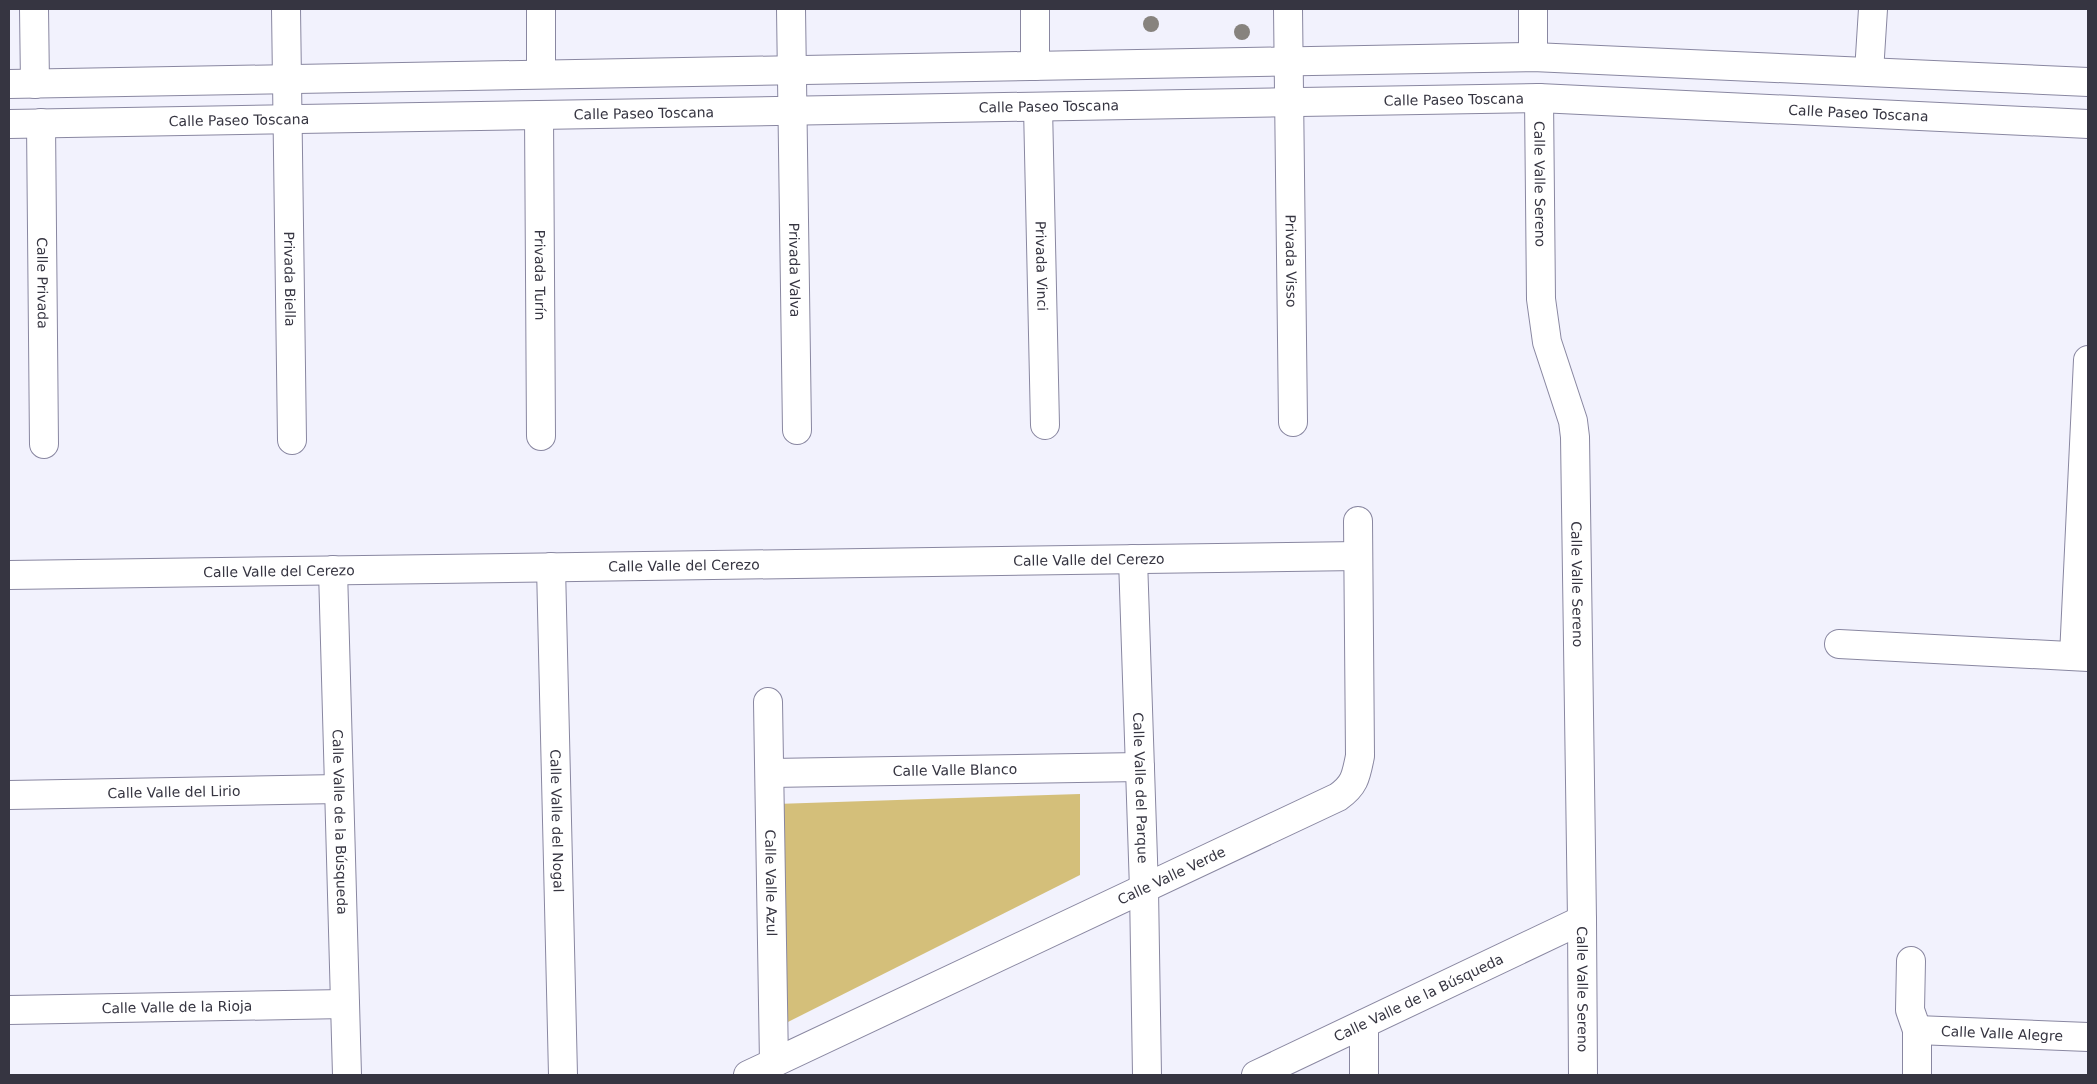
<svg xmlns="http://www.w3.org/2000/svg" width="2097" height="1084" font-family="'DejaVu Sans',sans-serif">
<rect width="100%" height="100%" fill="#f2f2fd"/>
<path fill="#d4bf7a" d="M 1080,794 L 1080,875 L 780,1026 L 776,804 Z"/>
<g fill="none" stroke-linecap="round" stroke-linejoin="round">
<defs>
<g id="minor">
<path d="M 34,9 L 35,84"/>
<path id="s1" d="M 286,9 L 292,440"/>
<path d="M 541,9 L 541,74"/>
<path id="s2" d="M 791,9 L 797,430"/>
<path d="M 1035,9 L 1035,66"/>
<path id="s3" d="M 1288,9 L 1293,422"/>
<path d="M 1533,57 L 1533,9"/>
<path d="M 1869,72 L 1873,9"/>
<path d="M 9,84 L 1533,57 L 2088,82"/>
<path id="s4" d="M 1539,98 L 1541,299 L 1547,342 L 1573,421 L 1575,437 L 1582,920 L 1583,1075"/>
<path id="s5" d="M 1038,107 L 1045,425"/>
<path id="s6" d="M 539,115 L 541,436"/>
<path id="s7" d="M 41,123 L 44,444"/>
<path id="s8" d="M 9,124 L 1539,98 L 2088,124"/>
<path id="s9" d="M 1133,559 L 1144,889 L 1147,1075"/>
<path id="s10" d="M 551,567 L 563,1075"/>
<path id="s11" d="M 333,570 L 347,1075"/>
<path id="s12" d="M 9,575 L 1358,556"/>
<path d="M 1839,644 L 2088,657"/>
<path d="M 2074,656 L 2088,360"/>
<path id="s13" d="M 768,702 L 774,1063"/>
<path id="s14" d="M 770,773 L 1140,767"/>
<path id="s15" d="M 9,795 L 339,789"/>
<path d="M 1911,961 L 1910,1010 L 1917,1030 L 1917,1075"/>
<path id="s16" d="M 9,1010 L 345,1004"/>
<path id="s17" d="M 1917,1030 L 2088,1037"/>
<path id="s18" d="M 748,1075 L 1338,797 C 1355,785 1356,776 1360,756 L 1358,521"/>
<path id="s19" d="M 1256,1075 L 1582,920"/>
<path d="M 1364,1075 L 1364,1024"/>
</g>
</defs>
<use href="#minor" stroke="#8987a1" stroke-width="30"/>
<use href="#minor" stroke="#fff" stroke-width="28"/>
</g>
<g fill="#87837e">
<circle cx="1151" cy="24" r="8"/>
<circle cx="1242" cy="32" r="8"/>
</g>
<g text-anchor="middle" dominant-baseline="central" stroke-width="4" stroke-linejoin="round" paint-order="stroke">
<g font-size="14" fill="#363541" stroke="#f2f2fd">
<text stroke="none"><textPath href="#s8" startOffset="1445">Calle Paseo Toscana</textPath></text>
<text stroke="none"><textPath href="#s8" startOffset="1040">Calle Paseo Toscana</textPath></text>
<text stroke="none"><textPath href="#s8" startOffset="635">Calle Paseo Toscana</textPath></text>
<text stroke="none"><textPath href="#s8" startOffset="1850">Calle Paseo Toscana</textPath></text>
<text stroke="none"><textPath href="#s8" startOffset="230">Calle Paseo Toscana</textPath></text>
<text stroke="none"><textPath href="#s4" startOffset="86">Calle Valle Sereno</textPath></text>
<text stroke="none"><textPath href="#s3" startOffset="252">Privada Visso</textPath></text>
<text stroke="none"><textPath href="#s5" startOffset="159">Privada Vinci</textPath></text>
<text stroke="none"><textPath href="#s2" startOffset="261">Privada Valva</textPath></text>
<text stroke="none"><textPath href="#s6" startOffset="160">Privada Turín</textPath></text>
<text stroke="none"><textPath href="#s1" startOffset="270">Privada Biella</textPath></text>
<text stroke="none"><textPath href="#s7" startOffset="160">Calle Privada</textPath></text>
<text stroke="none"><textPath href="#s12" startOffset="1080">Calle Valle del Cerezo</textPath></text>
<text stroke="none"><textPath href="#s12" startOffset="675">Calle Valle del Cerezo</textPath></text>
<text stroke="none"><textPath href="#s12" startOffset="270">Calle Valle del Cerezo</textPath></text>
<text stroke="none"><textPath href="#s4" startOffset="491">Calle Valle Sereno</textPath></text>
<text stroke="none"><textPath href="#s14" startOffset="185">Calle Valle Blanco</textPath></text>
<text stroke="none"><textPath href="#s9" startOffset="229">Calle Valle del Parque</textPath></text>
<text stroke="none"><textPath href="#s15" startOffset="165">Calle Valle del Lirio</textPath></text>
<text stroke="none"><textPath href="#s10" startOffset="254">Calle Valle del Nogal</textPath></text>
<text stroke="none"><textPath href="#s11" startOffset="252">Calle Valle de la Búsqueda</textPath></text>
<text stroke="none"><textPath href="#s18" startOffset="468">Calle Valle Verde</textPath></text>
<text stroke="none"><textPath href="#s13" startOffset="181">Calle Valle Azul</textPath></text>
<text stroke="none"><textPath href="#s4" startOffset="896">Calle Valle Sereno</textPath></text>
<text stroke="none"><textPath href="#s19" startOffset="180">Calle Valle de la Búsqueda</textPath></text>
<text stroke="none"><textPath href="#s16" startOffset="168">Calle Valle de la Rioja</textPath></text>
<text stroke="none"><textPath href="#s17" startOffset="85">Calle Valle Alegre</textPath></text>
</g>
</g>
<rect width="2097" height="1084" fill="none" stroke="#363541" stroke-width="20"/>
</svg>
